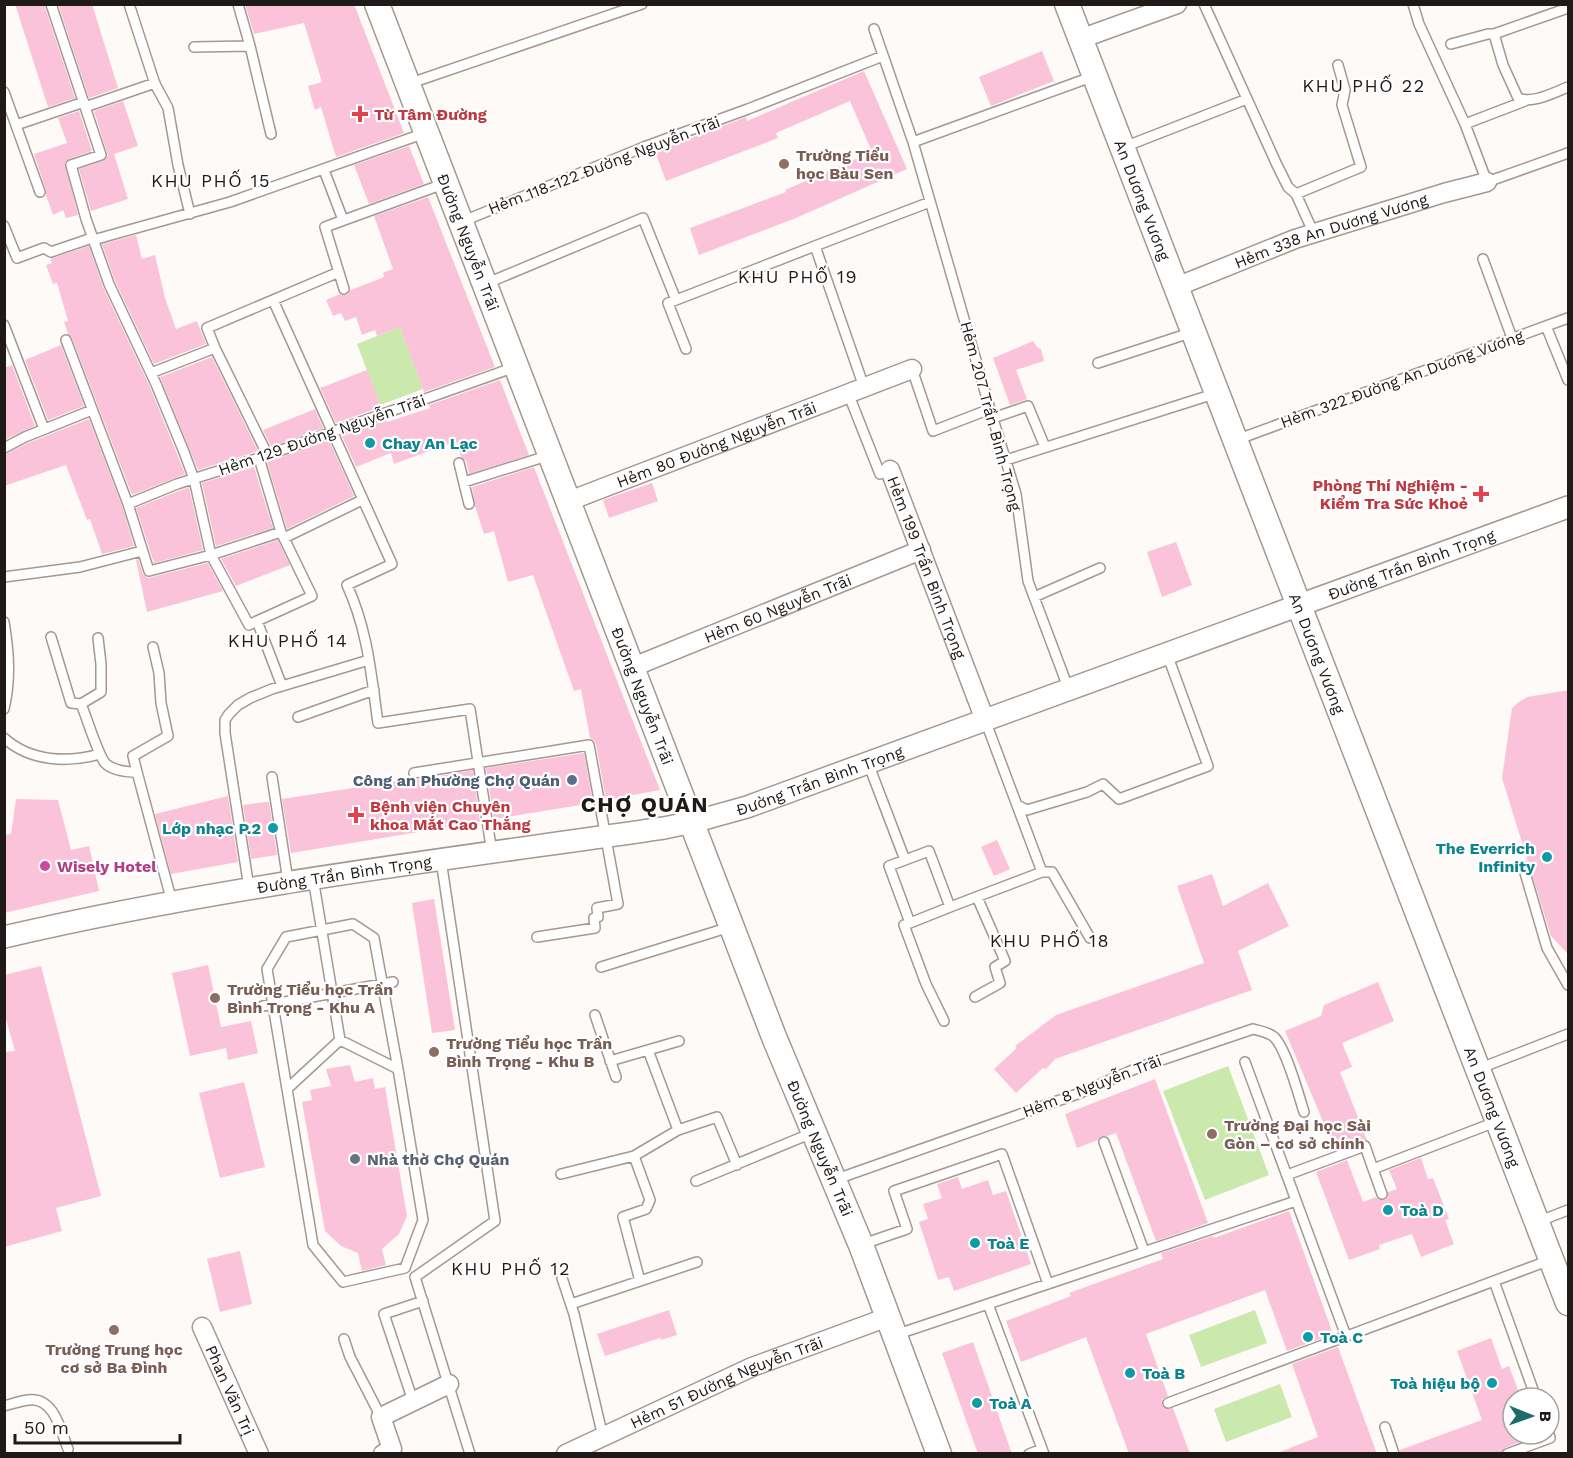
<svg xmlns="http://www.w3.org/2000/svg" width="1573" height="1458" font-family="'Work Sans',sans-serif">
<rect width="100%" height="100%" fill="#fdfaf8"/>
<path fill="#cbe9ad" d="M 400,327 L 423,389 L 380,405 L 357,344 Z
M 1228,1066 L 1269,1175 L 1205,1200 L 1163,1091 Z
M 1255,1310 L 1267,1343 L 1201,1367 L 1189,1335 Z
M 1280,1384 L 1292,1417 L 1226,1442 L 1214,1409 Z"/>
<path fill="#fbc3d9" d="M 15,4 L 44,4 L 75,98 L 48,107 Z
M 58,4 L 92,4 L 118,88 L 89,98 Z
M 245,4 L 354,4 L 404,133 L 336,157 L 321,107 L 315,110 L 308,86 L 322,82 L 304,23 L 254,34 Z
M 1042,51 L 1054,81 L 991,106 L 979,77 Z
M 864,71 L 907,169 L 796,218 L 699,255 L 690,228 L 786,192 L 785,190 L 872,152 L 850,101 L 776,133 L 778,138 L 666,181 L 655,152 L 746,117 L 747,121 Z
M 123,101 L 138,146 L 114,154 L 128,199 L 91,211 L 79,169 L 103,161 L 108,156 L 94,111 Z
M 79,111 L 92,151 L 69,159 L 65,163 L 78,215 L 66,218 L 63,210 L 53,215 L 46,195 L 46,190 L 34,154 L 67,143 L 58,118 Z
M 409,146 L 424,184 L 369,204 L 354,165 Z
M 428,197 L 495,367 L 424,392 L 400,327 L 377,336 L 375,330 L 362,335 L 356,317 L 345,321 L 341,313 L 333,316 L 326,300 L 340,294 L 347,295 L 351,290 L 384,277 L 383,273 L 393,269 L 374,216 Z
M 136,235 L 142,259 L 155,255 L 165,298 L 176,329 L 197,321 L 206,344 L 154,364 L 115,281 L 102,244 Z
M 89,246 L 103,287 L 150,387 L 185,474 L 132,495 L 72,338 L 68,334 L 64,322 L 68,321 L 57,283 L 53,284 L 46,265 L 52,263 L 50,259 Z
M 1033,341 L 1037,347 L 1041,349 L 1044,361 L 1016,370 L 1027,399 L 1010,405 L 993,358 Z
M 61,345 L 84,406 L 48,420 L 25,360 Z
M 212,357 L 258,451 L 198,470 L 160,377 Z
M 12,365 L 35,426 L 4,440 L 4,368 Z
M 367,370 L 381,407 L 336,423 L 320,388 Z
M 500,380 L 529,455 L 469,474 L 466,461 L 461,457 L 456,441 L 394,464 L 391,453 L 356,467 L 342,436 L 386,420 L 387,422 L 430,408 L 429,405 Z
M 315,409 L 323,428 L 271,447 L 263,430 Z
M 89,419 L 122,506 L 134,546 L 102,554 L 90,519 L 87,520 L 66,465 L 4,486 L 4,455 L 28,443 Z
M 329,440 L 354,496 L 287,529 L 267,462 Z
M 254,467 L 273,528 L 216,546 L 202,483 Z
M 534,467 L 625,701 L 660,790 L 606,800 L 596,744 L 594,740 L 590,738 L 581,689 L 574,691 L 533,575 L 508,582 L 494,531 L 484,534 L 475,506 L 472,487 Z
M 652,483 L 658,501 L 609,518 L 603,500 Z
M 189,487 L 203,550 L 154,563 L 136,508 Z
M 278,540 L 290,565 L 236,586 L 221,559 Z
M 1176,542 L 1192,585 L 1162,597 L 1147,552 Z
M 138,559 L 143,574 L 148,578 L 208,563 L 223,591 L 147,612 L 136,560 Z
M 1569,690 L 1569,955 L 1551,936 L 1502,778 L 1512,708 L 1519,702 L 1527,697 Z
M 584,753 L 593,803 L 494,819 L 486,768 Z
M 473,770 L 480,822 L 291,853 L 282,799 L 411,779 L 415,780 Z
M 228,796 L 238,862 L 171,874 L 155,814 Z
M 16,799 L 58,800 L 71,850 L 89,846 L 99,891 L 4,913 L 4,835 L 11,834 Z
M 265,802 L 269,802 L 277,855 L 251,859 L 243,805 Z
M 997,840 L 1010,869 L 994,876 L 981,847 Z
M 1212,874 L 1223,906 L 1268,883 L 1289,926 L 1238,951 L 1252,990 L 1055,1059 L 1046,1069 L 1043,1068 L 1016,1093 L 994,1069 L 1017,1048 L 1015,1046 L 1056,1015 L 1204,963 L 1177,886 Z
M 434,899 L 455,1030 L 432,1033 L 412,903 Z
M 208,965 L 221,1027 L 251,1021 L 258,1053 L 228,1060 L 226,1048 L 190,1056 L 172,973 Z
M 41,966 L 101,1196 L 56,1208 L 62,1231 L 4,1247 L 4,1052 L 15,1051 L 4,1012 L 4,975 Z
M 1378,982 L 1394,1021 L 1342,1043 L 1352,1067 L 1340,1072 L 1367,1140 L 1363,1140 L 1335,1150 L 1285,1031 L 1321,1016 L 1324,1005 Z
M 350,1065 L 355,1082 L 373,1078 L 375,1089 L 385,1087 L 407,1216 L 399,1234 L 382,1249 L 386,1265 L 362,1271 L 358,1253 L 341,1246 L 325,1231 L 302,1102 L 312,1100 L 310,1090 L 331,1086 L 326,1069 Z
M 1155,1079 L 1208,1223 L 1156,1241 L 1116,1133 L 1107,1136 L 1101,1136 L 1098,1140 L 1077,1148 L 1065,1114 Z
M 244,1082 L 265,1167 L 220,1178 L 199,1093 Z
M 1421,1158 L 1428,1179 L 1433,1178 L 1449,1219 L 1445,1220 L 1454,1244 L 1421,1257 L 1412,1234 L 1379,1245 L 1380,1249 L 1349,1260 L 1316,1172 L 1347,1160 L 1363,1202 L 1376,1197 L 1380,1200 L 1384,1200 L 1387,1198 L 1388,1192 L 1397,1189 L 1389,1170 Z
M 958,1177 L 962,1189 L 988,1180 L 993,1195 L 1006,1191 L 1031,1264 L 954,1291 L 949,1277 L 938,1280 L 919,1222 L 928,1219 L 923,1204 L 942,1198 L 937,1184 Z
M 1289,1211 L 1333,1334 L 1287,1351 L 1265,1290 L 1146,1334 L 1168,1396 L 1162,1399 L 1162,1405 L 1166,1409 L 1173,1408 L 1190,1454 L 1129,1454 L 1086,1337 L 1021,1362 L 1006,1321 L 1071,1296 L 1069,1293 L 1163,1259 L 1161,1253 L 1213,1236 L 1214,1238 Z
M 240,1251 L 252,1304 L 220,1312 L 207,1259 Z
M 669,1310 L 677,1335 L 661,1340 L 660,1338 L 605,1356 L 597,1334 Z
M 1491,1338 L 1502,1369 L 1509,1366 L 1521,1398 L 1513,1398 L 1513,1434 L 1541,1434 L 1505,1448 L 1500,1454 L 1401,1454 L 1400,1450 L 1482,1420 L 1457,1351 Z
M 973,1342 L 1012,1454 L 978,1454 L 942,1353 Z
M 1338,1347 L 1377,1454 L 1280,1454 L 1280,1452 L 1318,1437 L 1292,1364 Z"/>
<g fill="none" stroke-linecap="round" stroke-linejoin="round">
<defs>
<path id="service" d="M 51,4 L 101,155 L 71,165 L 86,219 L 109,284 L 156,384 L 184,452 L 194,479 L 211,555 L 249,625 L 257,621 L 282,686
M 129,4 L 155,84 L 168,108 L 178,165 L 190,214
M 238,4 L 250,46 L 271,134
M 1204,4 L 1277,165 L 1288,187 L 1296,194
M 1413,4 L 1419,24 L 1465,124 L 1487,182 L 1568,153
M 874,29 L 913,142 L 1094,76
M 1494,34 L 1503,65 L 1518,98 C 1533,104 1553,93 1568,87
M 1451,44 L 1488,34 L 1494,34 L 1568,8
M 194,47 L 250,46
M 408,84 L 642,4
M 4,92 L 40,192
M 85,107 L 155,83
M 1465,124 L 1525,101
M 16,125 L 84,102
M 913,142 L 990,409 L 1016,494 L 1028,581 L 1069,690
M 1124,147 L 1247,99
M 324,170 L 343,220
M 461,222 L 644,147 L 748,109 L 883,56
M 4,226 L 17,258 L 44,248 L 51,252 L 92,238
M 1314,234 L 1296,194 L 1361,167 L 1342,105 L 1345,90 L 1338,65
M 93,240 L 230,202 L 425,133
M 815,246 L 930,202
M 1483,259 L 1512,338
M 485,284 L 643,218 L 676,300 L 815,246 L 864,387
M 344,289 L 325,227 L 446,183
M 273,300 L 392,564 L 347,585 C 368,631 371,674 378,723 L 470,709 L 492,853
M 676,300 L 668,303 L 686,349
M 4,325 L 44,429
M 1546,326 L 1568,380
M 66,340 L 128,504 L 149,571 L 211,555 L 281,532
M 1098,363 L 1193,332
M 912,369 L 933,431 L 990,409
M 151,373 L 215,348
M 848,393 L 880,474 L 890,470
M 993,418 L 1028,406 L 1045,447
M 1236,440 L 1568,318
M 4,448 L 25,437 L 92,410
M 267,454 L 215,348 L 207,328 L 339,272
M 1006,460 L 1217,393
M 459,463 L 469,504
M 464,482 L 550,455
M 128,504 L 177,484 L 259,458 L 515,367
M 284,538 L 362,500
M 4,577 L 80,567 L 142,551
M 1034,597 L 1100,568
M 257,621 L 312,596 L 281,532 L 259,458
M 4,622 C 9,652 11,679 4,709
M 51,637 L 71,703 L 81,704
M 98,638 L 101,664 L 101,692 L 81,704 C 87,718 97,752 105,763 C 113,771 126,772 137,772 L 172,902
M 298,717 L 374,690
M 985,720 L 1042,872
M 4,738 C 31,762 68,763 100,754
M 868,763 L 905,860 L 889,866 L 910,923 L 904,925 L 926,984 L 944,1021
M 137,772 L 133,756 L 168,736 L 161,703 L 159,673 L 153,647
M 414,773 L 589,745 L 618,904 L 597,908 L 598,917 L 594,918 L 595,928 L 537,937
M 272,777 L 288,881
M 1017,805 L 1027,810 L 1087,792 L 1103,784 L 1119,799 L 1208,766 L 1167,654
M 441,860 L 495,1221 L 415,1277 L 470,1454
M 905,860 L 929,851 L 950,907 L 1042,872 L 1052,872 L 1090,938
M 1523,866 L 1547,948 L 1568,985
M 313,878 L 340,1040
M 249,888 L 225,733 L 225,720 L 229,714 L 238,705 L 250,698 L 272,689 L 369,660
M 910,923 L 950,907
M 353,924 L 374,938 L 398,1069 L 423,1220 L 405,1268 L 343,1282 L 313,1245 L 267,969 L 286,937 Z
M 601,967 L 730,927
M 975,997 L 1000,983 L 995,967 L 1005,961 L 977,897
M 263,1006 L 393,982
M 595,1015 L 616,1077
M 340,1040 L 398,1069
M 648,1050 L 679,1041
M 610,1061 L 648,1050 L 678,1130 L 717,1117 L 737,1165
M 1245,1062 L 1346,1336
M 1478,1069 L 1568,1034
M 287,1089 L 340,1040
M 1104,1142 L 1144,1251
M 634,1156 L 650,1200 L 646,1209 L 623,1217 L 640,1281
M 1373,1169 L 1382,1194
M 561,1174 L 634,1156 L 678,1130
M 1287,1175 L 1365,1146 L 1373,1169 L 1498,1121
M 834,1180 L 1080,1093 L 1135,1069 L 1253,1029 C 1260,1031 1268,1032 1274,1037 C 1286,1048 1299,1096 1304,1112
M 696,1181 L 812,1133
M 1537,1222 L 1568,1210
M 863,1244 L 907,1229 L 894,1191 L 1002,1154 L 1048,1284
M 562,1278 L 574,1314 L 603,1437
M 1494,1281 L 1536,1398
M 571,1304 L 697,1262
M 988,1304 L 1044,1454
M 895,1335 L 1296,1201
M 344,1339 L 350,1357 L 381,1417
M 413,1401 L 384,1314 L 423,1301
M 1168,1403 L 1550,1260
M 4,1406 C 12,1404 20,1401 28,1400 C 54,1396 61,1431 68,1449
M 1385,1427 L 1394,1454
M 1029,1454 L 1042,1449
M 1507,1454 L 1550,1438 L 1549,1434"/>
<g id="minor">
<path d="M 1080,39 L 1177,4"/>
<path id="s1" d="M 1176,287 L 1295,239 L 1444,193 L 1487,182"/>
<path id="s2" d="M 890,470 L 985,720"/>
<path id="s3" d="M 569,501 L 912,369"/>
<path id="s4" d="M 633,667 L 921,550"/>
<path id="s5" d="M 202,1327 L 259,1454"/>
<path d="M 383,1454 L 392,1449 L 381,1417 L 449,1384"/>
<path id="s6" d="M 566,1454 L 752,1367 L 888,1317"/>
</g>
<g id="tertiary">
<path id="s7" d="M 4,937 C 222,886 443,860 664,828 L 693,822 L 747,807 L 1568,507"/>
</g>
<g id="secondary">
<path id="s8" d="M 377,4 L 774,1037 L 861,1245 L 939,1454"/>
<path id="s9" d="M 1067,4 L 1568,1303"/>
</g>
</defs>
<use href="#service" stroke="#a59891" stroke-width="12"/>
<use href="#minor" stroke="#a59891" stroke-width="21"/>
<use href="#tertiary" stroke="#a59891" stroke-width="24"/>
<use href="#secondary" stroke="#a59891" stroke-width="27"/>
<use href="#service" stroke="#fff" stroke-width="9"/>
<use href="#minor" stroke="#fff" stroke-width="18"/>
<use href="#tertiary" stroke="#fff" stroke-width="21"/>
<use href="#secondary" stroke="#fff" stroke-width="24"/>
</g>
<g fill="#e0444e" stroke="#fff" stroke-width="2">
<path d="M357 105h6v6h6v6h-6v6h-6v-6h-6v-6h6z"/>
<path d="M1478 485h6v6h6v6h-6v6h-6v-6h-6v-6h6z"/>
<path d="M353 806h6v6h6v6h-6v6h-6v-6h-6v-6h6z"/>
</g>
<g fill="#8d6e63" stroke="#fff" stroke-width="2">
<circle cx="784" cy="164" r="6"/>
<circle cx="215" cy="998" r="6"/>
<circle cx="434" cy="1052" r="6"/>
<circle cx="1212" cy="1134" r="6"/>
<circle cx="114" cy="1330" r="6"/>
</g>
<g fill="#0f9aa8" stroke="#fff" stroke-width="2">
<circle cx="370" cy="443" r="6"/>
<circle cx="273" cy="828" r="6"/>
<circle cx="1547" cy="857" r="6"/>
<circle cx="1388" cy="1210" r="6"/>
<circle cx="975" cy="1243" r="6"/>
<circle cx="1308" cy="1337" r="6"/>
<circle cx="1130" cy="1373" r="6"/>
<circle cx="1492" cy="1383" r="6"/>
<circle cx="977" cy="1403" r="6"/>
</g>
<circle fill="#5c6f8a" stroke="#fff" stroke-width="2" cx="572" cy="780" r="6"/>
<circle fill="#d1479c" stroke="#fff" stroke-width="2" cx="45" cy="866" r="6"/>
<circle fill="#6b7280" stroke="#fff" stroke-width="2" cx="355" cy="1159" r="6"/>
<g text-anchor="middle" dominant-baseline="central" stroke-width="4.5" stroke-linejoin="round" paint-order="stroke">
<g font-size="16" font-weight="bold" fill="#be3a42" stroke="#fff" text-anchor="start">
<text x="374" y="114">Từ Tâm Đường</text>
<text x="1468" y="485" text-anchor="end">Phòng Thí Nghiệm -<tspan x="1468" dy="18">Kiểm Tra Sức Khoẻ</tspan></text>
<text x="370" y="806">Bệnh viện Chuyên<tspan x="370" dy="18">khoa Mắt Cao Thắng</tspan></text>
</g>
<g font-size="16" font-weight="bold" fill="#785e54" stroke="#fff" text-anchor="start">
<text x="796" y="155">Trường Tiểu<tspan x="796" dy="18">học Bàu Sen</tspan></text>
<text x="227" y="989">Trường Tiểu học Trần<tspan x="227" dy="18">Bình Trọng - Khu A</tspan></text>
<text x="446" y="1043">Trường Tiểu học Trần<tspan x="446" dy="18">Bình Trọng - Khu B</tspan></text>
<text x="1224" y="1125">Trường Đại học Sài<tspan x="1224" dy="18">Gòn – cơ sở chính</tspan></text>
<text x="114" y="1349" text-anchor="middle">Trường Trung học<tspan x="114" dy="18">cơ sở Ba Đình</tspan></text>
</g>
<g font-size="16" fill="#1f1a18" stroke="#fff">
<text transform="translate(604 165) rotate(-21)">Hẻm 118-122 Đường Nguyễn Trãi</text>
<text stroke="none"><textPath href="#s9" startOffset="210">An Dương Vương</textPath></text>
<text stroke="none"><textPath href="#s1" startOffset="165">Hẻm 338 An Dương Vương</textPath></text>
<text stroke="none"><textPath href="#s8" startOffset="255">Đường Nguyễn Trãi</textPath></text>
<text transform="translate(1402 379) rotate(-20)">Hẻm 322 Đường An Dương Vương</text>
<text transform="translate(991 416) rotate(75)">Hẻm 207 Trần Bình Trọng</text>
<text transform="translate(322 435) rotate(-19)">Hẻm 129 Đường Nguyễn Trãi</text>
<text stroke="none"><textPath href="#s3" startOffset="158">Hẻm 80 Đường Nguyễn Trãi</textPath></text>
<text stroke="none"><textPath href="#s7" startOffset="1462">Đường Trần Bình Trọng</textPath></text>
<text stroke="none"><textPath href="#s2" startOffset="104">Hẻm 199 Trần Bình Trọng</textPath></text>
<text stroke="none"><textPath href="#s4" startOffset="156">Hẻm 60 Nguyễn Trãi</textPath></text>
<text stroke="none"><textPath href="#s9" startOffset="696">An Dương Vương</textPath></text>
<text stroke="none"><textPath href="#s8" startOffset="741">Đường Nguyễn Trãi</textPath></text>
<text stroke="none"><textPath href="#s7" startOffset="832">Đường Trần Bình Trọng</textPath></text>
<text stroke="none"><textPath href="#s7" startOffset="346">Đường Trần Bình Trọng</textPath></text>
<text transform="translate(1092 1086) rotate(-21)">Hẻm 8 Nguyễn Trãi</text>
<text stroke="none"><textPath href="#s9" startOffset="1182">An Dương Vương</textPath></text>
<text stroke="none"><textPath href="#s8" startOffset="1227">Đường Nguyễn Trãi</textPath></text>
<text stroke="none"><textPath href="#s6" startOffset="176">Hẻm 51 Đường Nguyễn Trãi</textPath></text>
<text stroke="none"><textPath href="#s5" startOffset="69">Phan Văn Trị</textPath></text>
</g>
<g font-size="16" font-weight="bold" fill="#0d838f" stroke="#fff" text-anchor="start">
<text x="382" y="443">Chay An Lạc</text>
<text x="261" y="828" text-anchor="end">Lớp nhạc P.2</text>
<text x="1535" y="848" text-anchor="end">The Everrich<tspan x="1535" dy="18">Infinity</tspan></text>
<text x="1400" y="1210">Toà D</text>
<text x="987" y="1243">Toà E</text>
<text x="1320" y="1337">Toà C</text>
<text x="1142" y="1373">Toà B</text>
<text x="1480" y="1383" text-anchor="end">Toà hiệu bộ</text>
<text x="989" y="1403">Toà A</text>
</g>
<g font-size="16" font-weight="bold" fill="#4e5e75" stroke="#fff" text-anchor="end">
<text x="560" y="780">Công an Phường Chợ Quán</text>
</g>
<g font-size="16" font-weight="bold" fill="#b23c85" stroke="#fff" text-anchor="start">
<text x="57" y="866">Wisely Hotel</text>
</g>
<g font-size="16" font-weight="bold" fill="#5b616d" stroke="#fff" text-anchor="start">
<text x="367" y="1159">Nhà thờ Chợ Quán</text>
</g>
<g font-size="18" letter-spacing="1.5" fill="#1f1a18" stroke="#fff">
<text x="1364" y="85">KHU PHỐ 22</text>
<text x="211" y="180">KHU PHỐ 15</text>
<text x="798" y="276">KHU PHỐ 19</text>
<text x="288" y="640">KHU PHỐ 14</text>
<text x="1050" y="940">KHU PHỐ 18</text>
<text x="511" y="1268">KHU PHỐ 12</text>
</g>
<g font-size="22" font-weight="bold" letter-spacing="1.5" fill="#1f1a18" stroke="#fff">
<text x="645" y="804">CHỢ QUÁN</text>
</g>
</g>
<rect width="1573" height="1458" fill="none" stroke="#1f1a18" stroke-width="12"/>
<g transform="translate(1531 1416) rotate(91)"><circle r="28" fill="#ffffff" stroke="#a5a3a3" stroke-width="1.5"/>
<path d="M0-4.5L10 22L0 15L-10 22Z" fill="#1f6b69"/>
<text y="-9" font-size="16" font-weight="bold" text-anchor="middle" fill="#1f1a18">B</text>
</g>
<path d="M15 1434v9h165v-9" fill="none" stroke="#1f1a18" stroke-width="3"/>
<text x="24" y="1434" font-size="18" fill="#1f1a18" stroke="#ffffff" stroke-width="4.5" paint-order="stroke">50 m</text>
</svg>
